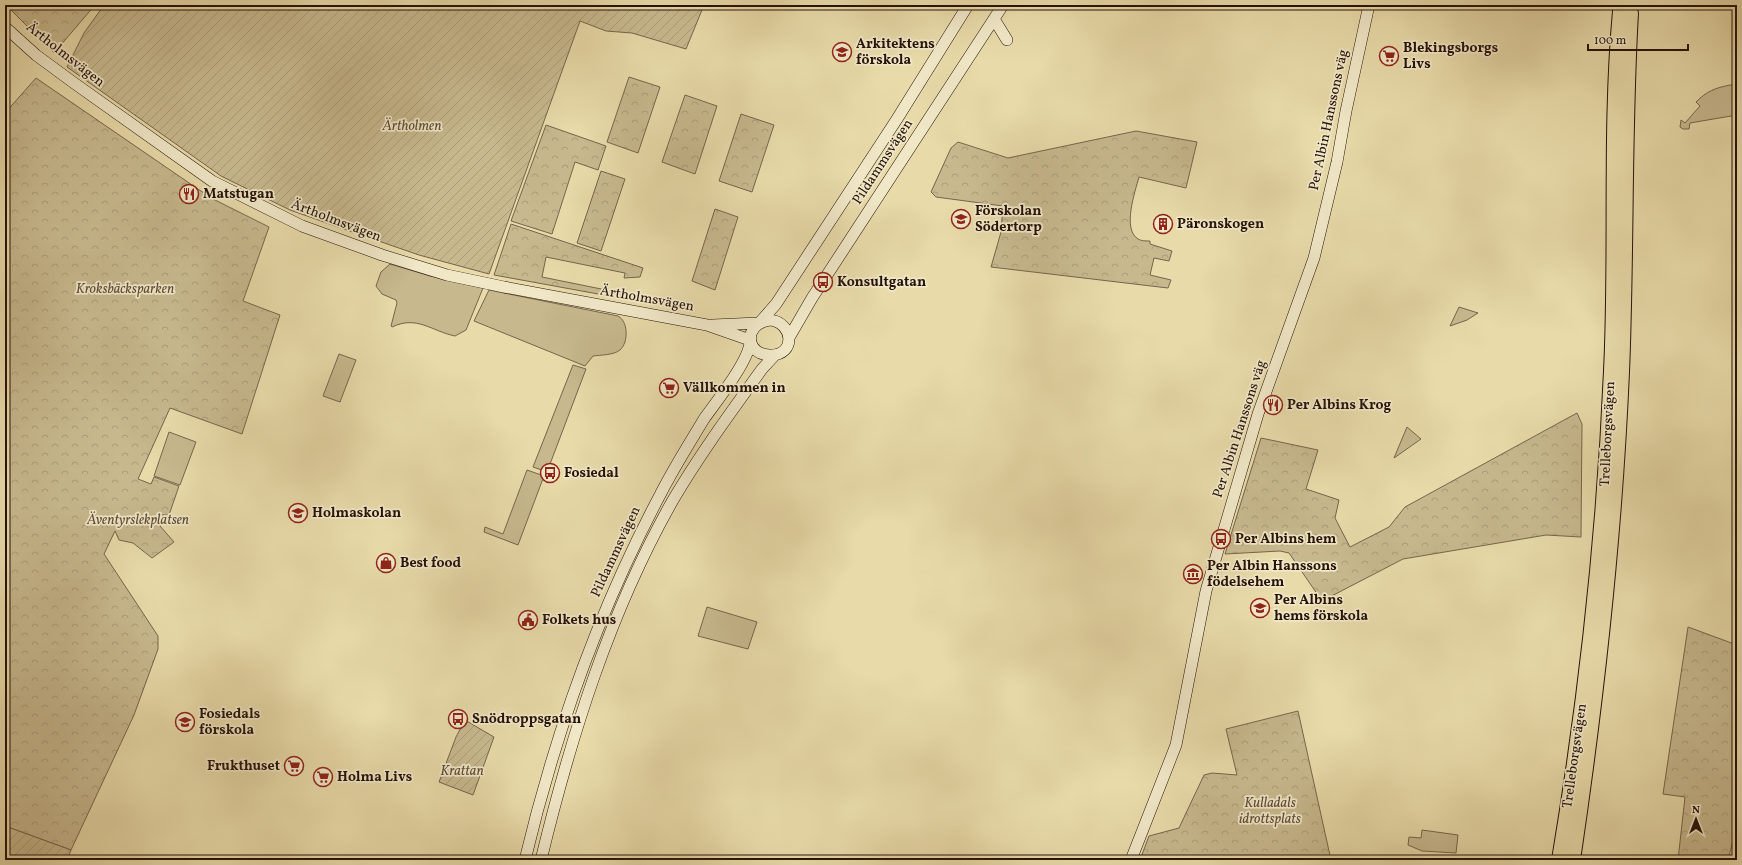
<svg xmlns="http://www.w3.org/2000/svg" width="1742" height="865" font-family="Vollkorn,serif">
<defs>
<pattern id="park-crowns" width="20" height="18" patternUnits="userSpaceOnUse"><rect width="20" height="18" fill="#c7b88e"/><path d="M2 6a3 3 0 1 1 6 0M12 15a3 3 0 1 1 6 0" fill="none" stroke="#ab9d79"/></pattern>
<pattern id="garden-furrows" width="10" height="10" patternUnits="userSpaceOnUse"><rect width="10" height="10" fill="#c7b88e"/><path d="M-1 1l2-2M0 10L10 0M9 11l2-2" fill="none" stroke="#ab9d79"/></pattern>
</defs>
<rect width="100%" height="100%" fill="#e8daa9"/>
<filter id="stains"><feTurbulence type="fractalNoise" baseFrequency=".005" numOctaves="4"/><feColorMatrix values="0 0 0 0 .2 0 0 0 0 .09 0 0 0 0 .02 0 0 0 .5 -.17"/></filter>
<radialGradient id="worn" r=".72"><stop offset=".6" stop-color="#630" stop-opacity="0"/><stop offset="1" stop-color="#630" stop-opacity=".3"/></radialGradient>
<path fill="#c7b88e" stroke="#76654b" d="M 1730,85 L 1737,85 L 1737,115 L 1690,123 L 1689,129 L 1683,129 L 1680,127 L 1681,120 L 1685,123 L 1700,106 L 1696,102 C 1707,91 1715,88 1730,85 Z
M 390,264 L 430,276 L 483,288 L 466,330 L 455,336 C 431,331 417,315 392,327 L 391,326 L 397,303 L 396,300 L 382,294 L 376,286 L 381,272 Z
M 489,290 L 618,316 C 628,321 629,342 620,350 C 614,355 601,355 593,356 L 585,366 L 474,321 Z
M 1459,307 L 1478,313 L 1467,320 L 1450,326 Z
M 339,354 L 356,360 L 340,402 L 323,396 Z
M 573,365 L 586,369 L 547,472 L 533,467 Z
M 1407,427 L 1421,439 L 1394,458 Z
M 169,432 L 196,442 L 180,485 L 154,476 Z
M 527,470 L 544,476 L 518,545 L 484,532 L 485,527 L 503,534 Z
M 707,607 L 757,622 L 748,649 L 698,636 Z
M 1422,830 L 1458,835 L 1456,853 L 1422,851 L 1408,845 L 1409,837 L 1421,838 Z"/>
<path fill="url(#park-crowns)" stroke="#76654b" d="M 9,5 L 95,5 L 54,53 L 8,7 Z
M 629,77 L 660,87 L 638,153 L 607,142 Z
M 36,78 L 211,198 L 269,227 L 243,301 L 280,315 L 242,434 L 170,408 L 138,479 L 151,484 L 154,477 L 179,486 L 169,515 L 161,515 L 160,526 L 174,542 L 152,558 L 133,543 L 119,540 L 115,531 L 104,554 L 158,636 L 158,649 L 134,715 L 71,850 L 5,826 L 5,113 Z
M 685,95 L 717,106 L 695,174 L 662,162 Z
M 741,114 L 774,125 L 752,192 L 719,181 Z
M 546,125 L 606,146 L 598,170 L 575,162 L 552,234 L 511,221 Z
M 1136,131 L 1197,142 L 1186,188 L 1139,177 C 1135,192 1122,229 1138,239 C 1141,241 1146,241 1150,241 L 1150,244 L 1172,251 L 1169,261 L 1154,258 L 1150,275 L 1171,280 L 1168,288 L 991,267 L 1001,232 L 1003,206 L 936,197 L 931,192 L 951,148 L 958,142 L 1008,158 Z
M 601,171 L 625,179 L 601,251 L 577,243 Z
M 715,209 L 738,217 L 715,290 L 692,281 Z
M 511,224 L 643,268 L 640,277 L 624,278 L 625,273 L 546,257 L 542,277 L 621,293 L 620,298 L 494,275 Z
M 1577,413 L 1582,424 L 1581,537 L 1546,535 L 1403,559 L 1322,601 L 1289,553 L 1280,551 L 1225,554 L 1261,438 L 1318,450 L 1306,489 L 1339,500 L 1335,518 L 1350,547 L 1389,527 L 1405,507 Z
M 1688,627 L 1737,645 L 1737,825 L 1728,860 L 1678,860 L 1685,797 L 1663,794 Z
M 1298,711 L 1331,860 L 1140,860 L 1149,836 L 1179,828 L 1204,775 L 1212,773 L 1237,775 L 1226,729 Z"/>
<path fill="url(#garden-furrows)" stroke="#76654b" d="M 104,5 L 704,5 L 686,49 L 632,33 L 606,31 L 580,21 L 489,274 L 419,255 L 341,228 L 290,210 L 221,176 L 67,67 L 84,33 Z
M 465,720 L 494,737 L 473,795 L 439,782 L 456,737 Z
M 5,826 L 71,850 L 67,860 L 5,860 Z"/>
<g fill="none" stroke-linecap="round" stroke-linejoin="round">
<defs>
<path id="secondary" d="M 994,19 L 1007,40
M 5,27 L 36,55 L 74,83 L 212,181 L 302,226 L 382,255 L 447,275 L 504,287 L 707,325 L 750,340
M 769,320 C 793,321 797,355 771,355 C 746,356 742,325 769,320 Z
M 761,321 L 776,304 L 897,119 L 968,5
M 713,325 L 758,323
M 790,336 L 812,298 L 1003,5
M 525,860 C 555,734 599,610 660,495 C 673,469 689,444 704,419 C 716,402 749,361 750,342
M 541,860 C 571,736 610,611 673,500 C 700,454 731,412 762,369 L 775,355
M 1131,860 L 1176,745 L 1206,591 L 1258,414 L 1314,258 L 1337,162 L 1346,111 L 1369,5"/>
<path id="highway" d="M 1559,860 C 1586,698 1604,535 1611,371 C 1617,251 1609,131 1620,11
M 1573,860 C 1597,698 1615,535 1622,372 C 1627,252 1624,132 1631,13"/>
</defs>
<use href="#secondary" stroke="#251208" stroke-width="12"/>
<use href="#highway" stroke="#251208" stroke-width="16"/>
<use href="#secondary" stroke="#f0e7c7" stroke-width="11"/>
<use href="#highway" stroke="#e8daa9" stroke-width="14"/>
</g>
<defs>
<symbol id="school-ring" viewBox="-11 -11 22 22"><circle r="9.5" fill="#f0e7c7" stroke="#8f2418" stroke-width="1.5"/><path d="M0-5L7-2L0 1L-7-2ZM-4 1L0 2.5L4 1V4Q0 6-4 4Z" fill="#8f2418"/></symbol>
<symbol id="supermarket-ring" viewBox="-11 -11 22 22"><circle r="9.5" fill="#f0e7c7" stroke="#8f2418" stroke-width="1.5"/><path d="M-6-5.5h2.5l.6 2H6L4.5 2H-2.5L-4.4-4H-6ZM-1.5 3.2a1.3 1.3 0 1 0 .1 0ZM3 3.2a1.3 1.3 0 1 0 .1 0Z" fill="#8f2418"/></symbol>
<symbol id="restaurant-ring" viewBox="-11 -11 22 22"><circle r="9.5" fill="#f0e7c7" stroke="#8f2418" stroke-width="1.5"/><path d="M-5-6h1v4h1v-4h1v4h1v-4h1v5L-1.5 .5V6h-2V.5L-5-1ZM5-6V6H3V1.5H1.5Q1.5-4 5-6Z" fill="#8f2418"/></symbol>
<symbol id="building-ring" viewBox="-11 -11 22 22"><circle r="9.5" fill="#f0e7c7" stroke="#8f2418" stroke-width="1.5"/><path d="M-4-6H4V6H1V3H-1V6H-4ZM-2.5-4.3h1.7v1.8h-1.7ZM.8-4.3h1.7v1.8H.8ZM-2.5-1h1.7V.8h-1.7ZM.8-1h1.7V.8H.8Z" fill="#8f2418"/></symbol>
<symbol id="bus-ring" viewBox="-11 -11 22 22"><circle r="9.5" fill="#f0e7c7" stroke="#8f2418" stroke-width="1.5"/><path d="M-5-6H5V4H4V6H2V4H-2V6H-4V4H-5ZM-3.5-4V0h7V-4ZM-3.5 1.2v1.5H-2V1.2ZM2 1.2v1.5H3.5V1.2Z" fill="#8f2418"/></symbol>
<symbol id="shop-ring" viewBox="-11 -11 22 22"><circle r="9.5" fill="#f0e7c7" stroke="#8f2418" stroke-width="1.5"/><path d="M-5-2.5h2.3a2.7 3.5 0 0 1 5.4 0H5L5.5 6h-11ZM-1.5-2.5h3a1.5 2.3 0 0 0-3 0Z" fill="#8f2418"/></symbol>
<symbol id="museum-ring" viewBox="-11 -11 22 22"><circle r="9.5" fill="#f0e7c7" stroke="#8f2418" stroke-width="1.5"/><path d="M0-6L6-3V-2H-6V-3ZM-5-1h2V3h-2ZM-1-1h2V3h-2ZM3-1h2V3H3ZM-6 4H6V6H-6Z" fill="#8f2418"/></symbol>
<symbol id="civic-ring" viewBox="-11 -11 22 22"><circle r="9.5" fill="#f0e7c7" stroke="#8f2418" stroke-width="1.5"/><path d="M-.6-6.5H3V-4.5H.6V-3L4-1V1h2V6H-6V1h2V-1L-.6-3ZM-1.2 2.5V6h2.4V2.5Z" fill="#8f2418"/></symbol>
</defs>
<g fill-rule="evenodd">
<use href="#school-ring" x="831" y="41" width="22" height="22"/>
<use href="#supermarket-ring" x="1378" y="45" width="22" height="22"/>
<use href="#restaurant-ring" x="178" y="183" width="22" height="22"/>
<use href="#school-ring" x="950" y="208" width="22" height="22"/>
<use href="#building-ring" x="1152" y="213" width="22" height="22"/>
<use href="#bus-ring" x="812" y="271" width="22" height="22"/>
<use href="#supermarket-ring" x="658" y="377" width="22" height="22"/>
<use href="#restaurant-ring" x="1262" y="394" width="22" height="22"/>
<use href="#bus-ring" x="539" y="462" width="22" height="22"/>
<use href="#school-ring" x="287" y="502" width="22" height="22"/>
<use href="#bus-ring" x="1210" y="528" width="22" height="22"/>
<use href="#shop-ring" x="375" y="552" width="22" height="22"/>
<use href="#museum-ring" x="1182" y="563" width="22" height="22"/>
<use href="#school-ring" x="1249" y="597" width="22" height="22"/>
<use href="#civic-ring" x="517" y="609" width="22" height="22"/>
<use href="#bus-ring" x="447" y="708" width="22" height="22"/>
<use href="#school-ring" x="174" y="711" width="22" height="22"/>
<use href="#supermarket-ring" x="283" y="755" width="22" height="22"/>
<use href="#supermarket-ring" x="312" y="766" width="22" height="22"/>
</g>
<g text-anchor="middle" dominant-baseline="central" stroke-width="3.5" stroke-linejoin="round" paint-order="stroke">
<g font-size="14" font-weight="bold" fill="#251208" stroke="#f0e7c7" text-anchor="start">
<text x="856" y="44">Arkitektens<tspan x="856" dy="16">förskola</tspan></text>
<text x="1403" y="48">Blekingsborgs<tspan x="1403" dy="16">Livs</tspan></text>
<text x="203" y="194">Matstugan</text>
<text x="975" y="211">Förskolan<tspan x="975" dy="16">Södertorp</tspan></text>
<text x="1177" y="224">Päronskogen</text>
<text x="837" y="282">Konsultgatan</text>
<text x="683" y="388">Vällkommen in</text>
<text x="1287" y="405">Per Albins Krog</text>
<text x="564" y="473">Fosiedal</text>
<text x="312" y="513">Holmaskolan</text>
<text x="1235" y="539">Per Albins hem</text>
<text x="400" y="563">Best food</text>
<text x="1207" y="566">Per Albin Hanssons<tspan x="1207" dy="16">födelsehem</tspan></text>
<text x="1274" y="600">Per Albins<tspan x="1274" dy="16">hems förskola</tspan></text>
<text x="542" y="620">Folkets hus</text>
<text x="199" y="714">Fosiedals<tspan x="199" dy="16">förskola</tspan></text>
<text x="472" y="719">Snödroppsgatan</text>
<text x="280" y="766" text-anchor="end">Frukthuset</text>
<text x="337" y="777">Holma Livs</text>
</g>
<g font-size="14" fill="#251208" stroke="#f0e7c7">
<text transform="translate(65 55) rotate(38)">Ärtholmsvägen</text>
<text transform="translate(1329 120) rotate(-78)">Per Albin Hanssons väg</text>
<text transform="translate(883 162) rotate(-57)">Pildammsvägen</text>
<text transform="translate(336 221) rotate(21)">Ärtholmsvägen</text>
<text transform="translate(647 299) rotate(10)">Ärtholmsvägen</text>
<text transform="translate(1240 429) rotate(-72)">Per Albin Hanssons väg</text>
<text transform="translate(1608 434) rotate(-87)">Trelleborgsvägen</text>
<text transform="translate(616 552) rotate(-65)">Pildammsvägen</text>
<text transform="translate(1575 756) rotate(-82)">Trelleborgsvägen</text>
</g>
<g font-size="14" font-style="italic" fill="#5e4c37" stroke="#f0e7c7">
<text x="412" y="126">Ärtholmen</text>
<text x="125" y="289">Kroksbäcksparken</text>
<text x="138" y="520">Äventyrslekplatsen</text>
<text x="462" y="771">Krattan</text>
<text x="1270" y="803">Kulladals<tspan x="1270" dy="16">idrottsplats</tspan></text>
</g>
</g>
<rect width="1742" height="865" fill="none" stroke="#e8daa9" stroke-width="20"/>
<rect x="6" y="6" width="1730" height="853" fill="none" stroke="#251208" stroke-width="2"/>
<rect x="10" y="10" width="1722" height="845" fill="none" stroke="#251208"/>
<g transform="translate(1696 819)" stroke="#f0e7c7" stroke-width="3" paint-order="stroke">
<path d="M0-3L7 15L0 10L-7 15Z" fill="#251208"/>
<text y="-6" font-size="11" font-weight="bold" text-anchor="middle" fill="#251208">N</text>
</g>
<path d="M1588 44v6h100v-6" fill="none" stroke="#251208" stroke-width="2"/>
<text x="1594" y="44" font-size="12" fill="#251208" stroke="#f0e7c7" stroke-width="3" paint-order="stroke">100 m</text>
<rect width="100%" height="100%" filter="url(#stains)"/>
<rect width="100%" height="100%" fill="url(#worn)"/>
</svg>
